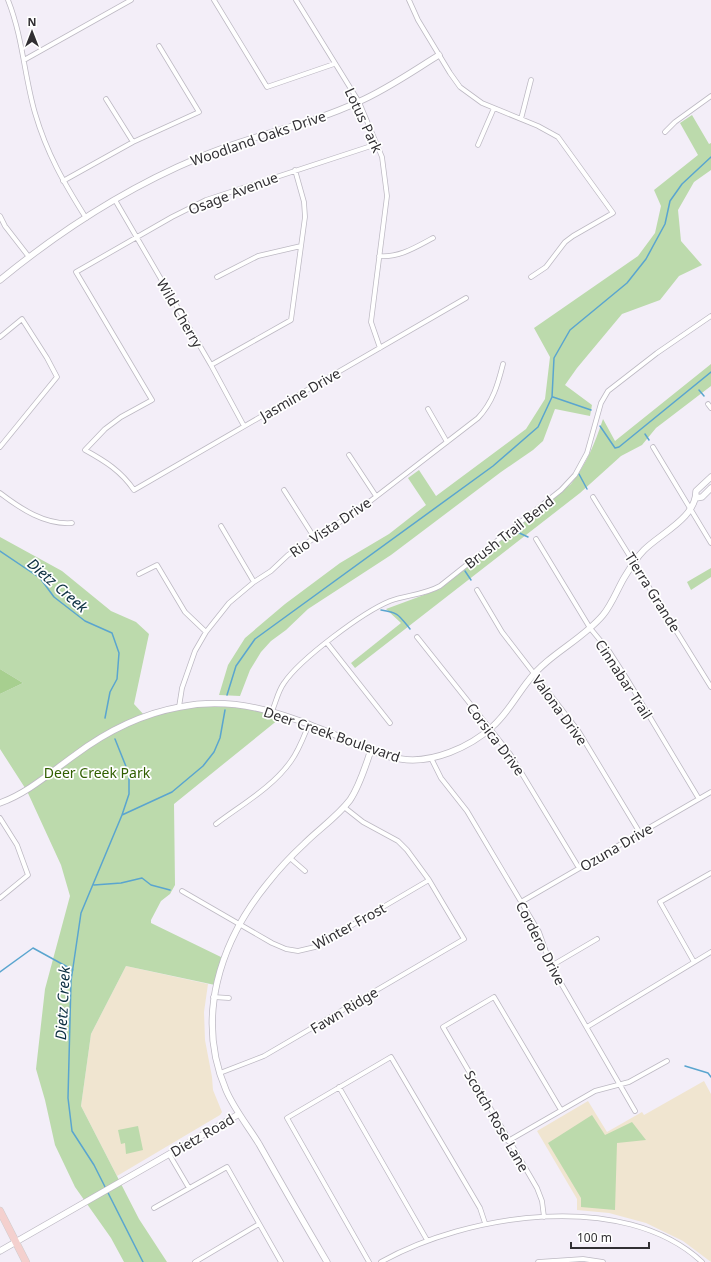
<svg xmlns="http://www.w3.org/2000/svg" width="711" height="1262" font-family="'Noto Sans',sans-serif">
<rect width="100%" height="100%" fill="#f3eef8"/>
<path fill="#f0e5d0" d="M 126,966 L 208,984 L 204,1012 L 205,1040 L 212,1077 L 213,1090 L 222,1112 L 220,1115 L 117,1176 L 81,1106 L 91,1034 Z
M 704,1081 L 711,1094 L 711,1262 L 683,1241 L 646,1223 L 609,1213 L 577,1210 L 577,1199 L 537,1131 L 588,1101 L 607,1132 L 642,1112 L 644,1115 Z"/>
<path fill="#bcdaac" d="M 692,115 L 709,144 L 711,143 L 711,170 L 694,182 L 678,210 L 681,241 L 702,265 L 679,276 L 660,300 L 622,314 L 577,368 L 565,385 L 592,405 L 590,416 L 555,409 L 543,441 L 533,450 L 501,472 L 391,555 L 308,609 L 286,630 L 271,641 L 261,652 L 250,670 L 240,696 L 219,695 L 228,665 L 245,638 L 285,604 L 340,563 L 389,534 L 426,505 L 408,478 L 419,470 L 436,496 L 526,429 L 545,399 L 550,357 L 534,328 L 638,256 L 655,233 L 661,206 L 654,190 L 698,155 L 680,123 Z
M 711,364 L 711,386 L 656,428 L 642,445 L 621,456 L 580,493 L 355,668 L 351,663 L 401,623 L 386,609 L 440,589 L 571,484 C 587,463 595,443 603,419 L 615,441 Z
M 0,537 L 62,571 L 111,611 L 136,622 L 149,634 L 134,704 L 145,716 L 164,711 L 219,703 L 284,715 L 174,804 L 175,885 L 170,894 L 161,901 L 151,920 L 151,923 L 223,958 L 215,985 L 126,966 L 91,1034 L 81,1106 L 139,1219 L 167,1262 L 124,1262 L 111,1238 L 75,1187 L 55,1145 L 45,1100 L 36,1069 L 45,989 L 70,896 L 61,865 L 27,791 L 0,749 L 0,694 L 23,683 L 0,669 Z
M 711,568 L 711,577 L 691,590 L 687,582 Z
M 592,1115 L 605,1135 L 632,1122 L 646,1140 L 617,1143 L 615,1210 L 581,1207 L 581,1198 L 548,1143 Z
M 138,1126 L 143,1150 L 126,1154 L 125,1143 L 121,1144 L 118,1130 Z"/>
<path fill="#a7cf8f" d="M 0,669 L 23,683 L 0,694 Z"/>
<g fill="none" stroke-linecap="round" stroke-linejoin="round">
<path stroke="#5aa5cf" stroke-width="1.5" d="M 699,390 L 704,396
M 553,397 L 591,410
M 600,426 L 615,448 L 619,447 L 711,372
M 645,434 L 649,440
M 579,474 L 587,489
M 515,531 L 528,537
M 0,551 L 40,578 L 54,597 L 85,621 L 112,633 L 119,653 L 117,679 L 110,692 L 105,718
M 465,571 L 471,580
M 381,610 C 399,613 398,614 410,629
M 227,695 L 236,666 L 255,639 L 493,466 L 538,427 L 552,397 L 554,358 L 570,330 L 627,283 L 646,259 L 665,224 L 670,201 L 682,184 L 711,157
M 115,739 L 129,774 L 129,794 L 122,815 L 81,913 L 71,981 L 68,1098 L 72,1131 L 94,1165 L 143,1262
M 122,815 L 172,792 L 203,766 L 214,752 L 220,738 L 225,710
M 94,885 L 121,883 L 142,878 L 151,885 L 170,890
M 0,972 L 33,948 L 73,970
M 685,1066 L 708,1073 L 711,1077"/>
<defs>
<path id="minor" d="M 8,0 C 23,38 24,75 35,113 C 47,154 64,183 86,218
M 214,0 L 267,87 L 334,64
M 296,0 L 359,102 L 382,157 L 387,196 L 371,322 L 380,348
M 409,0 L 418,20 L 450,73 L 460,87 L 482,103 L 538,126 L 558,137 L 613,213 L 573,236 L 565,242 L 546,267 L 531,277
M 24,60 L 131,0
M 106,99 L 133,142
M 521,119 L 531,80
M 665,132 L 675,122 L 711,96
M 377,144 L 206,200 L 172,217 L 76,272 L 152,400 L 121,417 L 105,429 L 85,450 C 105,461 121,471 134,490 L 466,298
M 478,145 L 494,108
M 63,181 L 133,142 L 199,112 L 159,46
M 115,200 L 211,365 L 244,426
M 0,216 L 5,226 L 29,257
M 379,256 C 399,258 416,247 433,238
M 217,277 L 258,256 L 301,246
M 0,337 L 22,319 L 47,358 L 57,377 L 0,447
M 211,365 L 291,320 L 305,217 L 304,202 L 295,170
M 708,404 L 711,408
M 428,409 L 447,442
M 653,447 L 711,543
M 349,455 L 376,496
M 284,490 L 314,537
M 0,493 C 21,509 45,525 72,523
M 593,497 L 711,687
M 221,526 L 254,582
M 536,539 L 590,628 L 609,651 L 627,679 L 699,799
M 139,574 L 157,565 L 185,612 L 206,632
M 477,590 L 502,632 L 579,732 L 640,833
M 417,637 L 510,754 L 579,868
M 327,643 L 390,723
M 179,707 L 182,688 L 195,651 L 206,632 L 229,603 L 254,582 L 271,571 L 288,555 L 360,509 L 478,418 C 493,402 498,384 503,364
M 272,711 C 276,702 278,691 284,683 C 300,659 363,612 390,601 C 406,595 424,595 440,586 L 561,490 L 575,475 L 587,453 L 601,403 L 608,391 L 657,353 L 711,316
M 431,758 L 441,778 L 467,811 L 539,932 L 551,966 L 635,1111
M 0,818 L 17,845 L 28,875 L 0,898
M 216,824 C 241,805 273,787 291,761 C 299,750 304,736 309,724
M 290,858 L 305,871
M 182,891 L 272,943 L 286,949 L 298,951 L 315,947 L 429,880
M 521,902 L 711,792
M 694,962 L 660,902 L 711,873
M 551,966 L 597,939
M 213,997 L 229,998
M 587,1027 L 711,952
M 220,1073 L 264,1056 L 464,939 L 429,880 L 407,850 L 398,841 L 363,822 L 344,807
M 339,1087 L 427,1240
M 508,1141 L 595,1091 L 629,1082 L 667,1061
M 169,1154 L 189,1188
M 154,1208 L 227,1167 L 281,1262
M 544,1217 L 542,1201 L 537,1188 L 443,1027 L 494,997 L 561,1110
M 195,1262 L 259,1224
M 369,1262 L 287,1118 L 391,1057 L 480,1208 L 485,1223
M 381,1262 C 466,1214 624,1189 702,1262
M 538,1262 L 583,1259 L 603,1262"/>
<path id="tertiary" d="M 0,280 C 60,231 126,188 198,158 C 250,135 307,126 358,102 C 386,90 413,71 439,55
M 696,498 L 702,497 L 711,488
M 0,803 C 28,793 51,772 75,755 C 107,731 141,714 180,707 C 240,695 290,716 345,739 C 363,746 382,757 401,759 C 432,764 470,747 492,727 C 508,713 516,696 529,680 C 549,654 582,640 603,615 C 612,604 617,590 624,578 C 630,568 636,558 644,550 C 661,533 696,518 696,491 L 711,477
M 0,1251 L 239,1114
M 327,1262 C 304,1223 281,1183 259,1144 C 248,1126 234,1109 226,1090 C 195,1018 220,942 267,884 C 278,870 291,856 304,844 C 319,829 337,817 350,800 C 360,785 365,767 371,750"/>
<path id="primary" d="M 0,1211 L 26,1262"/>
</defs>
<use href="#minor" stroke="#bdb9c3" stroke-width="5.5"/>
<use href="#tertiary" stroke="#bdb9c3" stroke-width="7"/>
<use href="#primary" stroke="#cecdce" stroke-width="8"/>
<use href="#minor" stroke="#fff" stroke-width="4"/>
<use href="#tertiary" stroke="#fff" stroke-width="5.5"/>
<use href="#primary" stroke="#f4d0ce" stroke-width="7"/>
</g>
<g text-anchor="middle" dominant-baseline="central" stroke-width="3.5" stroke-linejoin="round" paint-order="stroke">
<g font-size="14" fill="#312f33" stroke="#fff">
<text transform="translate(364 120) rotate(65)">Lotus Park</text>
<text transform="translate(258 138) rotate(-19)">Woodland Oaks Drive</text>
<text transform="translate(233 193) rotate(-21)">Osage Avenue</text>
<text transform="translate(180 313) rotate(60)">Wild Cherry</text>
<text transform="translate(300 394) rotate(-30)">Jasmine Drive</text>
<text transform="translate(330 527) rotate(-34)">Rio Vista Drive</text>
<text transform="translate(509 532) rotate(-38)">Brush Trail Bend</text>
<text transform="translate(653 592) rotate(58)">Tierra Grande</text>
<text transform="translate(624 679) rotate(57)">Cinnabar Trail</text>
<text transform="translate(560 710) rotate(54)">Valona Drive</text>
<text transform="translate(332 734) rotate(19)">Deer Creek Boulevard</text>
<text transform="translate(496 739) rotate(53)">Corsica Drive</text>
<text transform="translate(616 847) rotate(-30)">Ozuna Drive</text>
<text transform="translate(349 926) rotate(-29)">Winter Frost</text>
<text transform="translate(541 943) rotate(63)">Cordero Drive</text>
<text transform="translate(344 1010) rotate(-31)">Fawn Ridge</text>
<text transform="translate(497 1121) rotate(60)">Scotch Rose Lane</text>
<text transform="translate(202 1135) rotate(-30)">Dietz Road</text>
</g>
<g font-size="14" fill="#315f00" stroke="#fff">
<text x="97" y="772">Deer Creek Park</text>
</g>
<g font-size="15" font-style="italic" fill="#0c2f41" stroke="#fff">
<text transform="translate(58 585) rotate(41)">Dietz Creek</text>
<text transform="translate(62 1003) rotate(-87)">Dietz Creek</text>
</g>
</g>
<g transform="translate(32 32)" stroke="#ffffff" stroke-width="3" paint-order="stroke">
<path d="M0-3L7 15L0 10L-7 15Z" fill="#312f33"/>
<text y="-6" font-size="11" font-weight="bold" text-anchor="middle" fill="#312f33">N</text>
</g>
<path d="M571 1242v6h78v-6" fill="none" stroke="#312f33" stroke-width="2"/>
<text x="577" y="1242" font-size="12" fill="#312f33" stroke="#ffffff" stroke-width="3" paint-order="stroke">100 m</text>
</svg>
